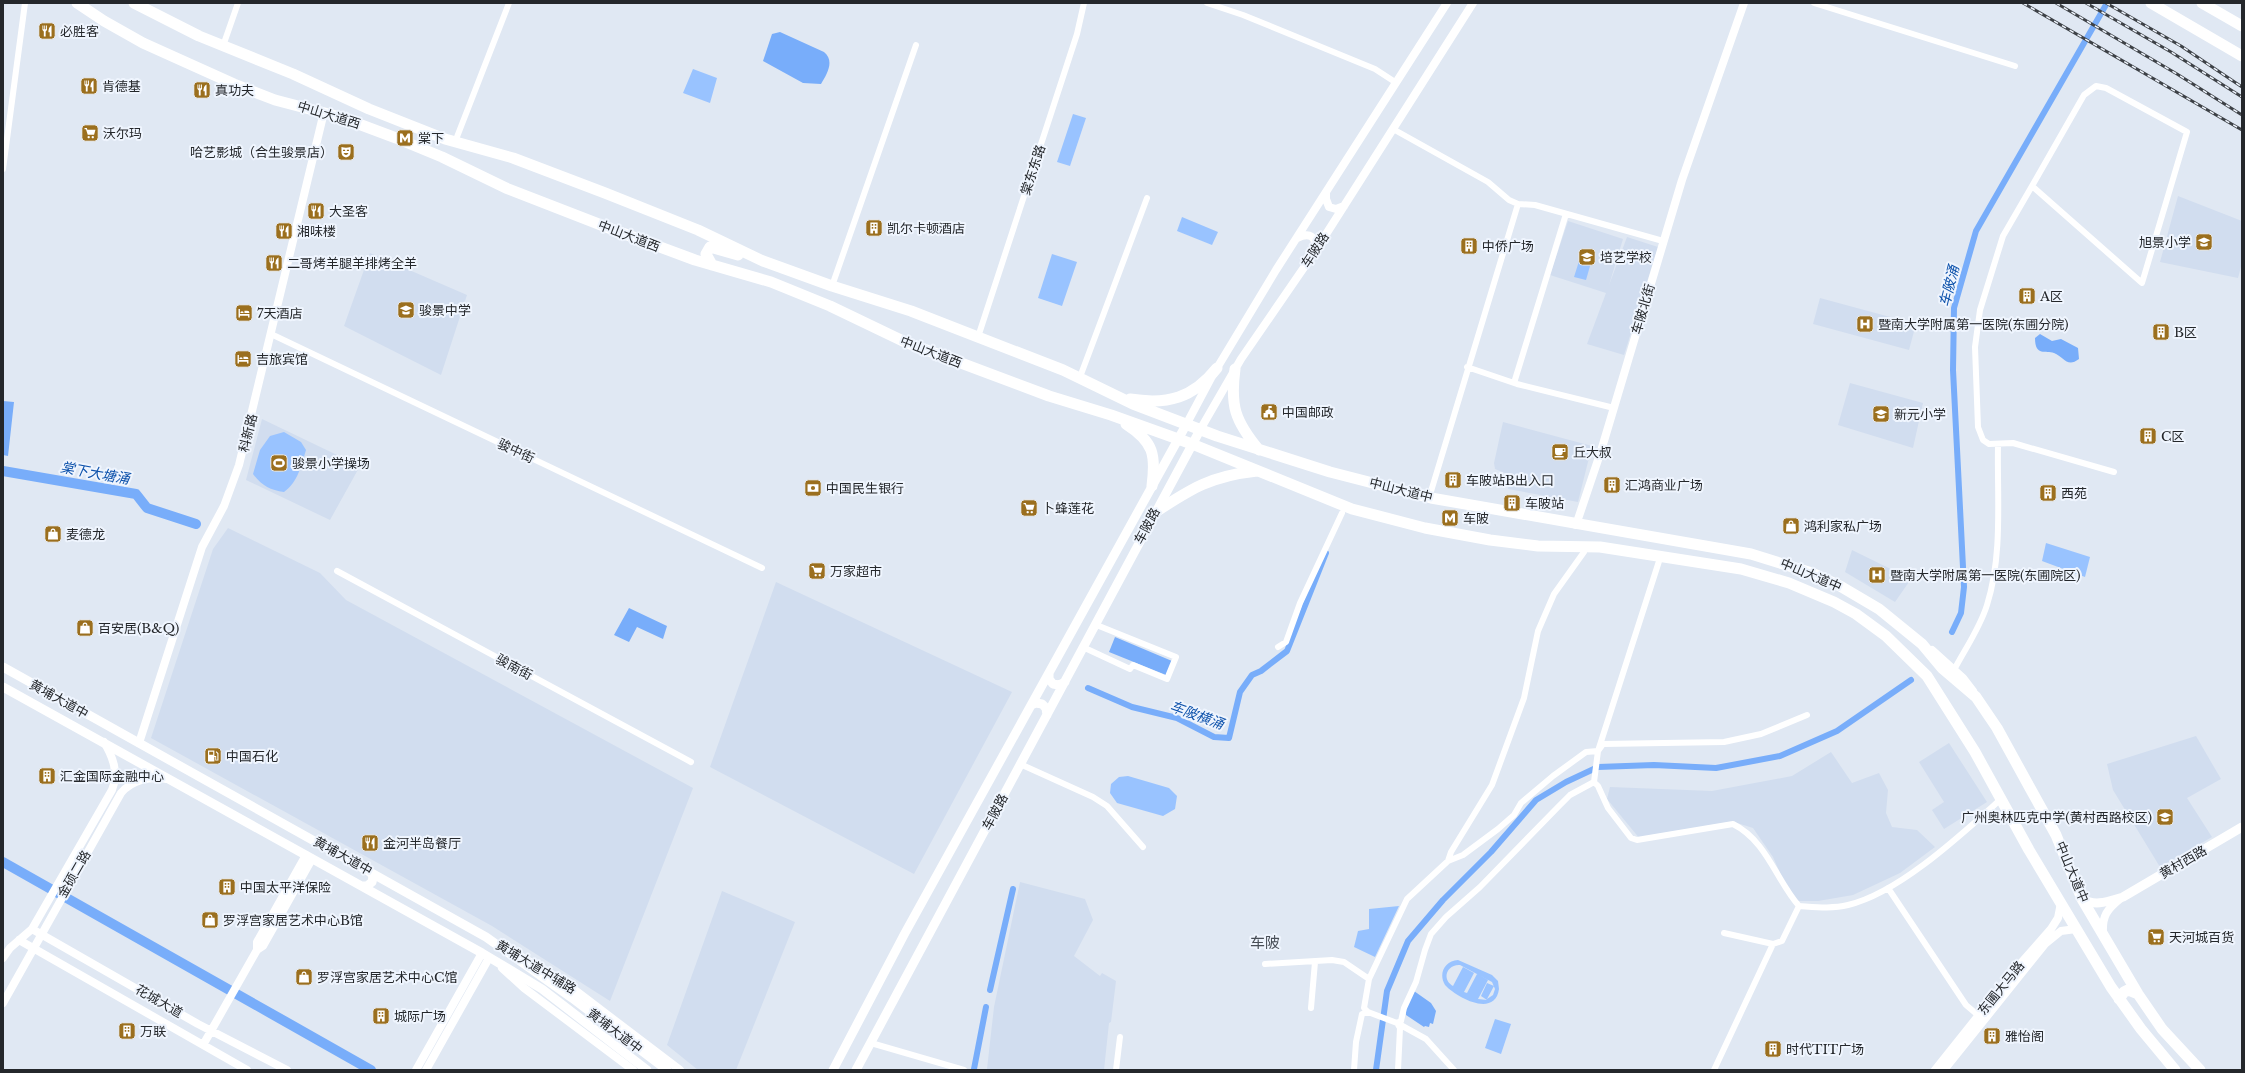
<svg xmlns="http://www.w3.org/2000/svg" width="2245" height="1073" font-family="'Libre Baskerville','Noto Sans SC',serif">
<rect width="100%" height="100%" fill="#e0e8f3"/>
<path fill="#d1ddef" d="M 2178,196 L 2242,221 L 2242,263 L 2238,278 L 2160,262 Z
M 1568,221 L 1623,239 L 1609,285 L 1627,237 L 1658,247 L 1624,355 L 1587,344 L 1606,293 L 1550,275 Z
M 370,253 L 467,295 L 441,375 L 344,326 Z
M 1820,298 L 1916,324 L 1909,350 L 1813,324 Z
M 1850,383 L 1923,403 L 1913,448 L 1838,425 Z
M 262,419 L 360,466 L 330,520 L 246,480 Z
M 1503,422 L 1592,446 L 1578,502 L 1508,489 L 1510,475 L 1495,469 L 1494,463 Z
M 228,528 L 320,573 L 346,600 L 693,788 L 610,1001 L 492,926 L 151,738 L 213,549 Z
M 1852,550 L 1911,579 L 1895,602 L 1845,572 Z
M 776,582 L 1012,692 L 914,874 L 710,767 Z
M 2196,736 L 2221,779 L 2187,798 L 2212,837 L 2160,867 L 2113,790 L 2107,764 Z
M 1949,743 L 1987,802 L 1944,829 L 1932,810 L 1944,802 L 1919,762 Z
M 1831,752 L 1852,783 L 1879,773 L 1888,790 L 1886,813 L 1892,827 L 1917,830 L 1935,847 L 1900,873 L 1853,895 L 1818,901 L 1796,901 L 1788,891 L 1773,857 L 1753,828 L 1734,822 L 1640,839 L 1607,799 L 1610,787 L 1712,791 L 1792,776 Z
M 1020,882 L 1085,899 L 1093,920 L 1074,956 L 1100,976 L 1102,973 L 1116,981 L 1111,1022 L 1109,1023 L 1104,1070 L 987,1069 L 994,1007 Z
M 722,891 L 795,922 L 736,1070 L 698,1070 L 667,1045 Z"/>
<path fill="#99c3ff" fill-rule="evenodd" d="M 693,69 L 717,78 L 710,103 L 683,93 Z
M 1073,114 L 1086,118 L 1070,166 L 1057,162 Z
M 1182,217 L 1218,232 L 1212,245 L 1177,231 Z
M 1052,254 L 1077,262 L 1062,306 L 1038,298 Z
M 1581,255 L 1592,259 L 1586,280 L 1574,277 Z
M 284,432 L 301,442 L 306,450 C 301,466 298,482 284,492 C 270,490 262,486 253,474 L 260,450 L 270,436 Z
M 2046,543 L 2090,557 L 2085,577 L 2042,561 Z
M 1128,776 L 1169,788 L 1177,796 L 1175,809 L 1163,816 L 1117,803 L 1110,793 L 1111,784 L 1119,777 Z
M 1399,906 L 1375,957 L 1354,947 L 1358,931 L 1369,929 L 1369,909 Z
M 1458,960 L 1492,975 L 1498,981 L 1499,989 C 1495,1018 1457,998 1445,985 C 1438,973 1445,961 1458,960 ZM 1460,965 L 1492,982 L 1495,989 L 1493,995 L 1487,999 L 1494,986 L 1487,983 L 1481,996 L 1487,1000 L 1478,999 L 1488,980 L 1477,974 L 1467,993 L 1464,992 L 1474,973 L 1463,967 L 1453,986 C 1441,979 1447,964 1460,965 Z
M 1495,1019 L 1511,1024 L 1501,1054 L 1485,1048 Z"/>
<path fill="#78adfa" d="M 780,32 L 824,52 C 835,61 827,74 821,84 L 803,83 L 763,61 L 772,34 Z
M 2040,334 L 2052,341 L 2061,339 L 2078,348 L 2079,359 C 2067,368 2064,357 2054,353 C 2046,350 2035,357 2035,338 Z
M 3,401 L 14,402 L 8,456 L 3,455 Z
M 629,608 L 667,626 L 663,639 L 637,627 L 629,642 L 614,635 Z
M 1115,637 L 1172,661 L 1166,675 L 1109,652 Z
M 1414,991 L 1431,1003 L 1436,1011 L 1433,1024 L 1430,1023 L 1429,1027 L 1425,1026 L 1424,1027 L 1406,1015 L 1406,1007 Z"/>
<g fill="none" stroke-linecap="round" stroke-linejoin="round">
<path stroke="#78adfa" stroke-width="6" d="M 1952,632 L 1961,613 L 1964,587 L 1953,370 L 1954,308 L 1976,231 L 2107,3
M 1088,688 L 1132,707 L 1177,718 L 1214,737 L 1229,738 L 1240,692 L 1252,675 L 1261,671 L 1287,651 L 1326,553
M 990,990 L 1013,889
M 974,1069 L 986,1007
M 1376,1070 L 1387,991 L 1408,941 L 1443,900 L 1491,852 L 1536,800 L 1566,782 L 1598,767 L 1654,765 L 1716,768 L 1780,756 L 1837,731 L 1911,680"/>
<path stroke="#78adfa" stroke-width="10" d="M 3,471 L 136,494 L 147,508 L 196,524
M 3,862 L 371,1070"/>
<path stroke="#fff" stroke-width="6" d="M 1207,3 L 1243,15 L 1375,69 L 1395,82
M 1814,3 L 2015,66
M 223,46 L 238,3
M 2096,86 L 2106,88 L 2187,132 L 2142,283 L 2032,186 L 2084,95 Z
M 1393,129 L 1488,182 L 1509,200 L 1518,204 L 1535,205 L 1663,241
M 455,142 L 509,3
M 3,169 L 25,3
M 2032,186 L 2003,236 L 1980,310 L 1975,347 L 1978,427 L 1983,440 L 1989,444 L 2013,443 L 2114,472
M 832,286 L 916,45
M 271,334 L 762,568
M 978,337 L 1077,34 L 1084,3
M 1467,367 L 1517,384 L 1614,408
M 1080,377 L 1147,198
M 1514,383 L 1566,214
M 1429,498 L 1518,204
M 337,571 L 691,762
M 1278,647 L 1286,642 L 1300,603 L 1342,513
M 1087,649 L 1130,669 L 1133,665 L 1167,679 L 1176,657 L 1099,626
M 1954,670 C 1965,649 1980,628 1987,605 C 2003,554 1997,498 1998,445
M 1020,764 L 1093,797 L 1107,806 L 1143,847
M 1594,782 L 1598,786 L 1608,808 L 1631,838 L 1637,840 L 1733,824 C 1767,841 1776,880 1799,906 C 1815,907 1832,909 1848,905 C 1899,893 1962,834 2001,799
M 1448,861 L 1451,852 L 1492,785 L 1524,698 L 1538,631 L 1554,594 L 1584,552 L 1585,545
M 1888,888 L 1966,1005 L 1979,1016
M 1724,933 L 1773,944 L 1782,941 L 1799,906
M 1265,964 L 1332,960 L 1344,962 L 1369,979
M 1311,1008 L 1315,962
M 1368,1012 L 1397,1023 L 1426,1039 L 1454,1070
M 871,1043 L 964,1070
M 1116,1070 L 1120,1037
M 1354,1070 L 1356,1042 L 1362,1014 L 1368,1012 L 1364,1008 L 1369,979 L 1407,899 L 1448,861 L 1463,855 L 1498,829 L 1514,815 L 1521,803 L 1553,776 L 1586,752 L 1598,751 L 1603,744 L 1724,742 L 1761,734 L 1807,715
M 1398,1070 L 1400,1028 L 1397,1023 L 1401,1021 L 1404,1008 L 1416,982 L 1425,950 L 1431,934 L 1446,917 L 1480,887 L 1559,806 L 1570,795 L 1594,782 L 1598,751 L 1661,555
M 1714,1070 L 1773,944"/>
<path stroke="#fff" stroke-width="8" d="M 1326,193 L 1326,199 L 1329,207 L 1336,209 L 1344,206
M 1297,238 C 1310,232 1316,236 1316,250
M 1186,425 L 1211,378 L 1276,270 L 1447,3
M 1200,430 L 1241,359 L 1316,250 L 1473,3
M 1576,525 L 1601,451 L 1682,180 L 1744,3
M 1932,650 L 1963,678 L 1973,691
M 139,743 L 202,547 L 224,506 L 239,465 L 324,112
M 32,929 L 198,1024 L 287,1070
M 2103,933 C 2102,916 2107,909 2121,898
M 19,940 L 247,1070
M 257,950 L 257,942 L 306,855
M 510,950 L 567,984 L 680,1070
M 3,958 L 10,948 L 32,929 L 112,790 C 119,773 113,757 104,742
M 502,968 L 524,988 L 633,1070
M 3,1003 L 121,793 C 132,780 150,776 167,779
M 203,1045 L 257,950 L 263,946 L 312,859
M 416,1070 L 482,953
M 426,1070 L 489,958
M 1935,1070 L 2014,971 L 2051,929 L 2058,918 L 2061,903
M 1944,1070 L 2045,944 L 2061,931 L 2076,929"/>
<path stroke="#fff" stroke-width="9" d="M 3,667 L 486,937 L 572,998 L 667,1070
M 1049,673 L 1049,679 L 1053,684 L 1059,685 L 1065,682
M 3,687 L 482,953 L 542,989 L 647,1070
M 1031,705 L 1036,703 L 1042,704 L 1046,708 L 1047,715
M 362,886 L 367,886 L 372,882 L 373,877 L 370,871
M 2082,899 C 2096,907 2109,901 2123,897 L 2242,827
M 833,1070 L 905,933 L 1186,425
M 856,1070 L 1200,430"/>
<path stroke="#fff" stroke-width="11" d="M 77,3 L 104,21 L 143,43 L 234,84 L 275,100 L 340,117 L 396,138 L 442,157 L 506,188 L 614,230 L 695,260 L 771,282 L 830,306 L 905,342 L 1049,396 L 1111,415 L 1192,444 L 1352,509 L 1425,528 L 1490,540 L 1538,546 L 1600,547 L 1741,569 L 1789,583 L 1834,602 L 1856,614 L 1886,636 L 1927,676 L 1975,752 L 2029,850 L 2111,987 L 2141,1029 L 2175,1070
M 134,3 L 199,36 L 293,74 L 369,109 L 445,139 L 513,158 L 605,193 L 698,230 L 763,261 L 832,286 L 911,311 L 1063,370 L 1133,404 L 1217,436 L 1330,472 L 1431,498 L 1751,554 L 1812,573 L 1840,586 L 1879,609 L 1922,644 L 1942,668 L 1976,697 L 1997,728 L 2030,788 L 2056,835 L 2082,899 L 2138,994 L 2162,1029 L 2200,1070
M 2151,3 L 2242,56
M 2202,3 L 2242,26
M 712,265 L 706,254 L 710,247 L 738,255
M 1235,369 C 1230,406 1235,421 1259,450
M 1130,399 C 1168,405 1193,398 1217,368
M 1126,424 C 1154,442 1156,455 1152,486
M 1154,513 C 1192,488 1211,476 1257,471
M 2119,999 L 2124,992 L 2128,990 L 2138,994"/>
<defs>
<path id="rail" d="M 2023,3 L 2242,130
M 2056,3 L 2177,74 L 2242,115
M 2086,3 L 2171,52 L 2242,97
M 2106,3 L 2181,46 L 2242,87"/>
</defs>
<use href="#rail" stroke="#3d4146" stroke-width="3"/>
<use href="#rail" stroke="#eff5fe" stroke-width="1.5" stroke-dasharray="4.5" stroke-linecap="butt"/>
</g>
<defs>
<symbol id="restaurant-square" viewBox="-11 -11 22 22"><rect x="-9" y="-9" width="18" height="18" rx="4" fill="#9b6f1e" stroke="#eff5fe"/><path d="M-5-6h1v4h1v-4h1v4h1v-4h1v5L-1.5 .5V6h-2V.5L-5-1ZM5-6V6H3V1.5H1.5Q1.5-4 5-6Z" fill="#fff"/></symbol>
<symbol id="supermarket-square" viewBox="-11 -11 22 22"><rect x="-9" y="-9" width="18" height="18" rx="4" fill="#9b6f1e" stroke="#eff5fe"/><path d="M-6-5.5h2.5l.6 2H6L4.5 2H-2.5L-4.4-4H-6ZM-1.5 3.2a1.3 1.3 0 1 0 .1 0ZM3 3.2a1.3 1.3 0 1 0 .1 0Z" fill="#fff"/></symbol>
<symbol id="metro-square" viewBox="-11 -11 22 22"><rect x="-9" y="-9" width="18" height="18" rx="4" fill="#9b6f1e" stroke="#eff5fe"/><path d="M-5.5 5V-5H-3L0 0L3-5H5.5V5H3V-.5L0 4L-3-.5V5Z" fill="#fff"/></symbol>
<symbol id="theatre-square" viewBox="-11 -11 22 22"><rect x="-9" y="-9" width="18" height="18" rx="4" fill="#9b6f1e" stroke="#eff5fe"/><path d="M-5-5.5Q0-4 5-5.5V0Q5 5 0 6Q-5 5-5 0ZM-3.3-2.5H-1v1.5H-3.3ZM1-2.5H3.3v1.5H1ZM-2.8 1Q0 5.5 2.8 1Z" fill="#fff"/></symbol>
<symbol id="building-square" viewBox="-11 -11 22 22"><rect x="-9" y="-9" width="18" height="18" rx="4" fill="#9b6f1e" stroke="#eff5fe"/><path d="M-4-6H4V6H1V3H-1V6H-4ZM-2.5-4.3h1.7v1.8h-1.7ZM.8-4.3h1.7v1.8H.8ZM-2.5-1h1.7V.8h-1.7ZM.8-1h1.7V.8H.8Z" fill="#fff"/></symbol>
<symbol id="school-square" viewBox="-11 -11 22 22"><rect x="-9" y="-9" width="18" height="18" rx="4" fill="#9b6f1e" stroke="#eff5fe"/><path d="M0-5L7-2L0 1L-7-2ZM-4 1L0 2.5L4 1V4Q0 6-4 4Z" fill="#fff"/></symbol>
<symbol id="hotel-square" viewBox="-11 -11 22 22"><rect x="-9" y="-9" width="18" height="18" rx="4" fill="#9b6f1e" stroke="#eff5fe"/><path d="M-6-4.5h1.5V1H6V5H4.5V3h-9V5H-6ZM-4 0a1.8 1.8 0 1 1 3.6 0ZM.5 0V-2.5h3Q6-2.5 6 0Z" fill="#fff"/></symbol>
<symbol id="hospital-square" viewBox="-11 -11 22 22"><rect x="-9" y="-9" width="18" height="18" rx="4" fill="#9b6f1e" stroke="#eff5fe"/><path d="M-5-5h3v3.5h4V-5h3V5h-3V1.5h-4V5h-3Z" fill="#fff"/></symbol>
<symbol id="civic-square" viewBox="-11 -11 22 22"><rect x="-9" y="-9" width="18" height="18" rx="4" fill="#9b6f1e" stroke="#eff5fe"/><path d="M-.6-6.5H3V-4.5H.6V-3L4-1V1h2V6H-6V1h2V-1L-.6-3ZM-1.2 2.5V6h2.4V2.5Z" fill="#fff"/></symbol>
<symbol id="cafe-square" viewBox="-11 -11 22 22"><rect x="-9" y="-9" width="18" height="18" rx="4" fill="#9b6f1e" stroke="#eff5fe"/><path d="M-5.5-4.5H6V0H3Q3 3.5 0 3.5H-2.5Q-5.5 3.5-5.5 0ZM3-3.2v2h1.7v-2ZM-6 4.5H4V6H-6Z" fill="#fff"/></symbol>
<symbol id="stadium-square" viewBox="-11 -11 22 22"><rect x="-9" y="-9" width="18" height="18" rx="4" fill="#9b6f1e" stroke="#eff5fe"/><path d="M0-5a6.5 5 0 1 0 0 10a6.5 5 0 1 0 0-10ZM-3.5-1.8h7v3.6h-7Z" fill="#fff"/></symbol>
<symbol id="bank-square" viewBox="-11 -11 22 22"><rect x="-9" y="-9" width="18" height="18" rx="4" fill="#9b6f1e" stroke="#eff5fe"/><path d="M-6-4H6V4H-6ZM0-2.3a2.3 2.3 0 1 0 0 4.6a2.3 2.3 0 1 0 0-4.6Z" fill="#fff"/></symbol>
<symbol id="shop-square" viewBox="-11 -11 22 22"><rect x="-9" y="-9" width="18" height="18" rx="4" fill="#9b6f1e" stroke="#eff5fe"/><path d="M-5-2.5h2.3a2.7 3.5 0 0 1 5.4 0H5L5.5 6h-11ZM-1.5-2.5h3a1.5 2.3 0 0 0-3 0Z" fill="#fff"/></symbol>
<symbol id="fuel-square" viewBox="-11 -11 22 22"><rect x="-9" y="-9" width="18" height="18" rx="4" fill="#9b6f1e" stroke="#eff5fe"/><path d="M-5.5-6h7V0h2V4h1.3V-2.5L3-4.5l.8-.8L6-3V5H2.5V1h-1V6h-7ZM-4.2-4.7v3.2H.2V-4.7Z" fill="#fff"/></symbol>
</defs>
<g fill-rule="evenodd">
<use href="#restaurant-square" x="37" y="21" width="20" height="20"/>
<use href="#restaurant-square" x="79" y="76" width="20" height="20"/>
<use href="#restaurant-square" x="192" y="80" width="20" height="20"/>
<use href="#supermarket-square" x="80" y="123" width="20" height="20"/>
<use href="#metro-square" x="395" y="128" width="20" height="20"/>
<use href="#theatre-square" x="336" y="142" width="20" height="20"/>
<use href="#restaurant-square" x="306" y="201" width="20" height="20"/>
<use href="#building-square" x="864" y="218" width="20" height="20"/>
<use href="#restaurant-square" x="274" y="221" width="20" height="20"/>
<use href="#school-square" x="2194" y="232" width="20" height="20"/>
<use href="#building-square" x="1459" y="236" width="20" height="20"/>
<use href="#school-square" x="1577" y="247" width="20" height="20"/>
<use href="#restaurant-square" x="264" y="253" width="20" height="20"/>
<use href="#building-square" x="2017" y="286" width="20" height="20"/>
<use href="#school-square" x="396" y="300" width="20" height="20"/>
<use href="#hotel-square" x="234" y="303" width="20" height="20"/>
<use href="#hospital-square" x="1855" y="314" width="20" height="20"/>
<use href="#building-square" x="2151" y="322" width="20" height="20"/>
<use href="#hotel-square" x="233" y="349" width="20" height="20"/>
<use href="#civic-square" x="1259" y="402" width="20" height="20"/>
<use href="#school-square" x="1871" y="404" width="20" height="20"/>
<use href="#building-square" x="2138" y="426" width="20" height="20"/>
<use href="#cafe-square" x="1550" y="442" width="20" height="20"/>
<use href="#stadium-square" x="269" y="453" width="20" height="20"/>
<use href="#building-square" x="1443" y="470" width="20" height="20"/>
<use href="#building-square" x="1602" y="475" width="20" height="20"/>
<use href="#bank-square" x="803" y="478" width="20" height="20"/>
<use href="#building-square" x="2038" y="483" width="20" height="20"/>
<use href="#building-square" x="1502" y="493" width="20" height="20"/>
<use href="#supermarket-square" x="1019" y="498" width="20" height="20"/>
<use href="#metro-square" x="1440" y="508" width="20" height="20"/>
<use href="#shop-square" x="1781" y="516" width="20" height="20"/>
<use href="#shop-square" x="43" y="524" width="20" height="20"/>
<use href="#supermarket-square" x="807" y="561" width="20" height="20"/>
<use href="#hospital-square" x="1867" y="565" width="20" height="20"/>
<use href="#shop-square" x="75" y="618" width="20" height="20"/>
<use href="#fuel-square" x="203" y="746" width="20" height="20"/>
<use href="#building-square" x="37" y="766" width="20" height="20"/>
<use href="#school-square" x="2155" y="807" width="20" height="20"/>
<use href="#restaurant-square" x="360" y="833" width="20" height="20"/>
<use href="#building-square" x="217" y="877" width="20" height="20"/>
<use href="#shop-square" x="200" y="910" width="20" height="20"/>
<use href="#supermarket-square" x="2146" y="927" width="20" height="20"/>
<use href="#shop-square" x="294" y="967" width="20" height="20"/>
<use href="#building-square" x="371" y="1006" width="20" height="20"/>
<use href="#building-square" x="117" y="1021" width="20" height="20"/>
<use href="#building-square" x="1982" y="1026" width="20" height="20"/>
<use href="#building-square" x="1763" y="1039" width="20" height="20"/>
</g>
<g text-anchor="middle" dominant-baseline="central" stroke-width="4" stroke-linejoin="round" paint-order="stroke">
<g font-size="13" fill="#24272b" stroke="#eff5fe" text-anchor="start">
<text x="60" y="31">必胜客</text>
<text x="102" y="86">肯德基</text>
<text x="215" y="90">真功夫</text>
<text x="103" y="133">沃尔玛</text>
<text x="418" y="138">棠下</text>
<text x="333" y="152" text-anchor="end">哈艺影城（合生骏景店）</text>
<text x="329" y="211">大圣客</text>
<text x="887" y="228">凯尔卡顿酒店</text>
<text x="297" y="231">湘味楼</text>
<text x="2191" y="242" text-anchor="end">旭景小学</text>
<text x="1482" y="246">中侨广场</text>
<text x="1600" y="257">培艺学校</text>
<text x="287" y="263">二哥烤羊腿羊排烤全羊</text>
<text x="2040" y="296">A区</text>
<text x="419" y="310">骏景中学</text>
<text x="257" y="313">7天酒店</text>
<text x="1878" y="324">暨南大学附属第一医院(东圃分院)</text>
<text x="2174" y="332">B区</text>
<text x="256" y="359">吉旅宾馆</text>
<text x="1282" y="412">中国邮政</text>
<text x="1894" y="414">新元小学</text>
<text x="2161" y="436">C区</text>
<text x="1573" y="452">丘大叔</text>
<text x="292" y="463">骏景小学操场</text>
<text x="1466" y="480">车陂站B出入口</text>
<text x="1625" y="485">汇鸿商业广场</text>
<text x="826" y="488">中国民生银行</text>
<text x="2061" y="493">西苑</text>
<text x="1525" y="503">车陂站</text>
<text x="1042" y="508">卜蜂莲花</text>
<text x="1463" y="518">车陂</text>
<text x="1804" y="526">鸿利家私广场</text>
<text x="66" y="534">麦德龙</text>
<text x="830" y="571">万家超市</text>
<text x="1890" y="575">暨南大学附属第一医院(东圃院区)</text>
<text x="98" y="628">百安居(B&amp;Q)</text>
<text x="226" y="756">中国石化</text>
<text x="60" y="776">汇金国际金融中心</text>
<text x="2152" y="817" text-anchor="end">广州奥林匹克中学(黄村西路校区)</text>
<text x="383" y="843">金河半岛餐厅</text>
<text x="240" y="887">中国太平洋保险</text>
<text x="223" y="920">罗浮宫家居艺术中心B馆</text>
<text x="2169" y="937">天河城百货</text>
<text x="317" y="977">罗浮宫家居艺术中心C馆</text>
<text x="394" y="1016">城际广场</text>
<text x="140" y="1031">万联</text>
<text x="2005" y="1036">雅怡阁</text>
<text x="1786" y="1049">时代TIT广场</text>
</g>
<g font-size="13" fill="#24272b" stroke="#eff5fe">
<text transform="translate(329 115) rotate(17)">中山大道西</text>
<text transform="translate(1033 170) rotate(-72)">棠东东路</text>
<text transform="translate(629 236) rotate(21)">中山大道西</text>
<text transform="translate(1315 250) rotate(-57)">车陂路</text>
<text transform="translate(1643 309) rotate(-74)">车陂北街</text>
<text transform="translate(931 352) rotate(21)">中山大道西</text>
<text transform="translate(248 433) rotate(-76)">科新路</text>
<text transform="translate(516 451) rotate(25)">骏中街</text>
<text transform="translate(1401 490) rotate(14)">中山大道中</text>
<text transform="translate(1147 526) rotate(-62)">车陂路</text>
<text transform="translate(1811 575) rotate(23)">中山大道中</text>
<text transform="translate(514 667) rotate(28)">骏南街</text>
<text transform="translate(59 699) rotate(29)">黄埔大道中</text>
<text transform="translate(995 812) rotate(-62)">车陂路</text>
<text transform="translate(343 856) rotate(29)">黄埔大道中</text>
<text transform="translate(2183 862) rotate(-30)">黄村西路</text>
<text transform="translate(2072 872) rotate(67)">中山大道中</text>
<text transform="translate(74 874) rotate(-60)">金硕二路</text>
<text transform="translate(536 967) rotate(31)">黄埔大道中辅路</text>
<text transform="translate(2001 988) rotate(-51)">东圃大马路</text>
<text transform="translate(159 1001) rotate(30)">花城大道</text>
<text transform="translate(615 1031) rotate(37)">黄埔大道中</text>
</g>
<g font-size="14" font-style="italic" fill="#0f53ac" stroke="#eff5fe">
<text transform="translate(1949 286) rotate(-76)">车陂涌</text>
<text transform="translate(95 473) rotate(10)">棠下大塘涌</text>
<text transform="translate(1197 715) rotate(20)">车陂横涌</text>
</g>
<g font-size="15" fill="#484e57" stroke="#eff5fe">
<text x="1265" y="942">车陂</text>
</g>
</g>
<rect width="2245" height="1073" fill="none" stroke="#24272b" stroke-width="8"/>
</svg>
